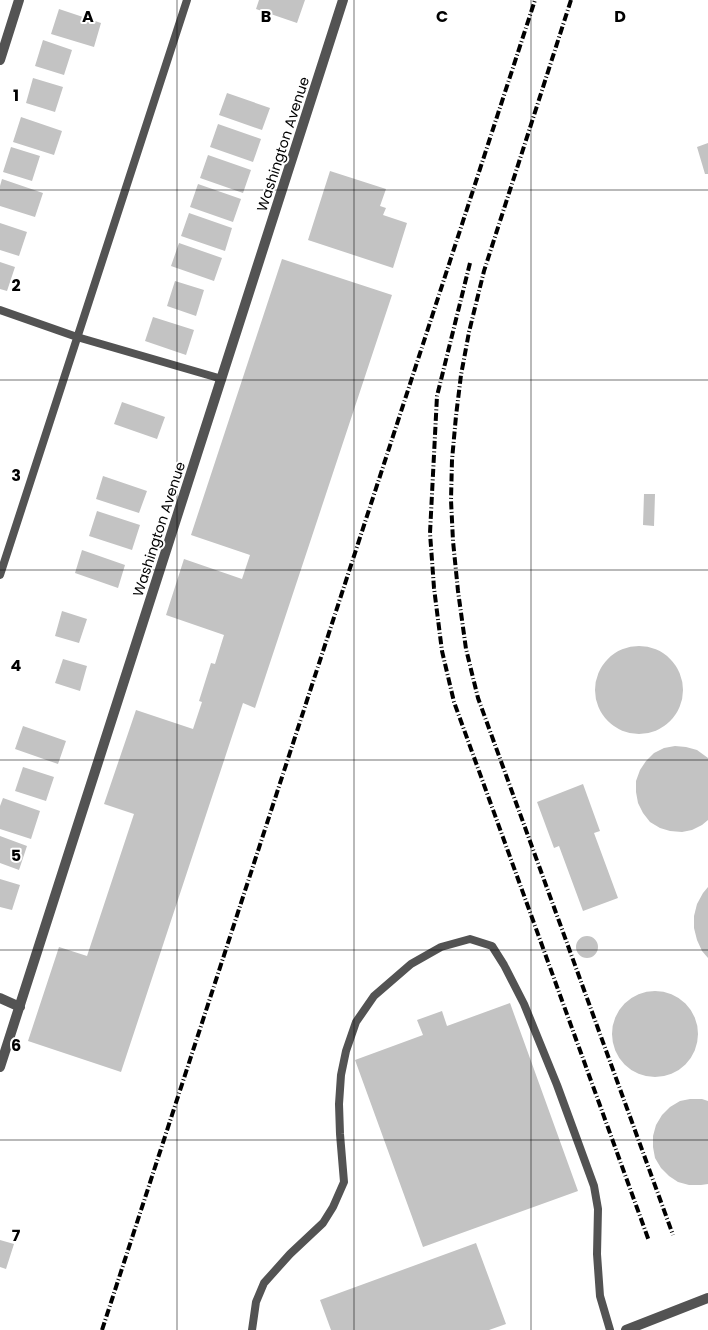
<svg xmlns="http://www.w3.org/2000/svg" width="708" height="1330" font-family="Poppins,sans-serif">
<rect width="100%" height="100%" fill="#fff"/>
<path fill="#c3c3c3" d="M 259,0 L 305,0 L 297,23 L 256,9 Z
M 59,9 L 101,23 L 94,47 L 51,34 Z
M 43,40 L 72,50 L 64,75 L 35,66 Z
M 33,78 L 63,87 L 55,112 L 26,103 Z
M 227,93 L 270,108 L 262,130 L 219,115 Z
M 21,117 L 62,131 L 54,155 L 13,142 Z
M 218,124 L 261,139 L 253,162 L 210,147 Z
M 708,143 L 708,174 L 705,174 L 697,147 Z
M 11,147 L 40,156 L 32,181 L 3,172 Z
M 208,155 L 251,170 L 243,193 L 200,178 Z
M 330,171 L 386,189 L 380,206 L 386,208 L 383,215 L 407,223 L 393,268 L 308,240 Z
M 2,179 L 43,193 L 35,217 L 0,206 L 0,186 Z
M 198,184 L 241,199 L 233,222 L 190,207 Z
M 189,213 L 232,228 L 225,251 L 181,236 Z
M 0,223 L 27,232 L 19,256 L 0,250 Z
M 179,243 L 222,258 L 214,281 L 171,266 Z
M 282,259 L 392,295 L 255,708 L 243,703 L 121,1072 L 28,1041 L 59,947 L 87,956 L 134,814 L 104,804 L 136,710 L 193,729 L 202,702 L 199,701 L 211,663 L 215,664 L 224,635 L 166,615 L 184,559 L 242,579 L 250,555 L 191,535 Z
M 0,262 L 15,267 L 7,291 L 0,289 Z
M 175,281 L 204,290 L 196,316 L 167,306 Z
M 153,317 L 194,330 L 186,355 L 145,341 Z
M 122,402 L 165,417 L 157,439 L 114,424 Z
M 103,476 L 147,491 L 139,513 L 96,499 Z
M 644,494 L 655,494 L 654,526 L 643,525 Z
M 97,511 L 140,525 L 132,550 L 89,536 Z
M 82,550 L 125,565 L 118,588 L 75,573 Z
M 62,611 L 87,619 L 79,643 L 55,636 Z
M595 690a44 44 0 1 1 88 0a44 44 0 1 1-88 0Z
M 63,659 L 87,666 L 80,691 L 55,683 Z
M 23,726 L 66,741 L 58,764 L 15,749 Z
M 675,746 L 686,747 L 697,750 L 708,758 L 708,820 L 702,825 L 692,830 L 682,832 L 670,831 L 660,828 L 650,822 L 643,813 L 638,803 L 636,792 L 636,781 L 640,770 L 646,761 L 654,753 L 664,748 Z
M 23,767 L 54,777 L 46,801 L 15,791 Z
M 583,784 L 600,831 L 594,833 L 618,898 L 583,911 L 559,846 L 554,848 L 537,802 Z
M 3,798 L 40,811 L 31,839 L 0,829 L 0,806 Z
M 0,836 L 27,846 L 19,870 L 0,863 Z
M 0,879 L 20,885 L 12,910 L 0,907 Z
M 708,887 L 708,958 L 702,951 L 697,940 L 694,928 L 694,916 L 697,904 L 703,893 Z
M576 947a11 11 0 1 1 22 0a11 11 0 1 1-22 0Z
M612 1034a43 43 0 1 1 86 0a43 43 0 1 1-86 0Z
M 510,1003 L 578,1191 L 423,1247 L 355,1060 L 423,1035 L 417,1020 L 442,1011 L 447,1026 Z
M 690,1099 L 702,1099 L 708,1101 L 708,1184 L 701,1185 L 689,1185 L 678,1182 L 669,1176 L 661,1168 L 655,1158 L 653,1147 L 653,1136 L 656,1125 L 662,1115 L 670,1107 L 680,1101 Z
M 0,1240 L 14,1244 L 6,1269 L 0,1267 Z
M 476,1243 L 506,1324 L 489,1330 L 331,1330 L 320,1300 Z"/>
<g fill="none" stroke-linecap="round" stroke-linejoin="round">
<path stroke="#535353" stroke-width="8" d="M 0,310 L 77,337 L 222,379
M 0,575 L 187,0
M 252,1330 L 256,1302 L 264,1283 L 290,1254 L 323,1223 L 333,1207 L 344,1182 L 340,1134 L 339,1104 L 341,1075 L 346,1051 L 356,1022 L 374,996 L 411,964 L 441,947 L 470,939 L 492,946 L 504,965 L 524,1004 L 557,1085 L 594,1186 L 598,1209 L 597,1254 L 600,1296 L 610,1330"/>
<path stroke="#535353" stroke-width="10" d="M 0,60 L 19,0
M 0,998 L 20,1007
M 0,1067 L 343,0
M 626,1330 L 708,1298"/>
<path stroke="#000" stroke-width="4" stroke-dasharray="8 2.5 1 2.5" stroke-linecap="butt" d="M 571,0 L 484,271 L 469,332 L 461,375 L 456,416 L 452,460 L 451,500 L 453,541 L 458,591 L 466,649 L 478,698 L 673,1235
M 470,263 L 437,396 L 430,533 L 434,588 L 442,651 L 454,702 L 649,1241
M 102,1330 L 535,0"/>
</g>
<path fill="none" stroke="#000" stroke-width="1" stroke-opacity="0.55" d="M 177,0 L 177,1330M 354,0 L 354,1330M 531,0 L 531,1330M 0,190 L 708,190M 0,380 L 708,380M 0,570 L 708,570M 0,760 L 708,760M 0,950 L 708,950M 0,1140 L 708,1140"/>
<g text-anchor="middle" dominant-baseline="central" stroke-width="4" stroke-linejoin="round" paint-order="stroke">
<g font-size="14" fill="#000" stroke="#fff">
<text transform="translate(283 144) rotate(-72)">Washington Avenue</text>
<text transform="translate(159 529) rotate(-72)">Washington Avenue</text>
</g>
</g>
<g font-size="16" text-anchor="middle" font-weight="bold" fill="#000" stroke="#fff" stroke-width="4" stroke-linejoin="round" paint-order="stroke">
<text x="88" y="22">A</text>
<text x="266" y="22">B</text>
<text x="442" y="22">C</text>
<text x="620" y="22">D</text>
<text x="16" y="101">1</text>
<text x="16" y="291">2</text>
<text x="16" y="481">3</text>
<text x="16" y="671">4</text>
<text x="16" y="861">5</text>
<text x="16" y="1051">6</text>
<text x="16" y="1241">7</text>
</g>
</svg>
